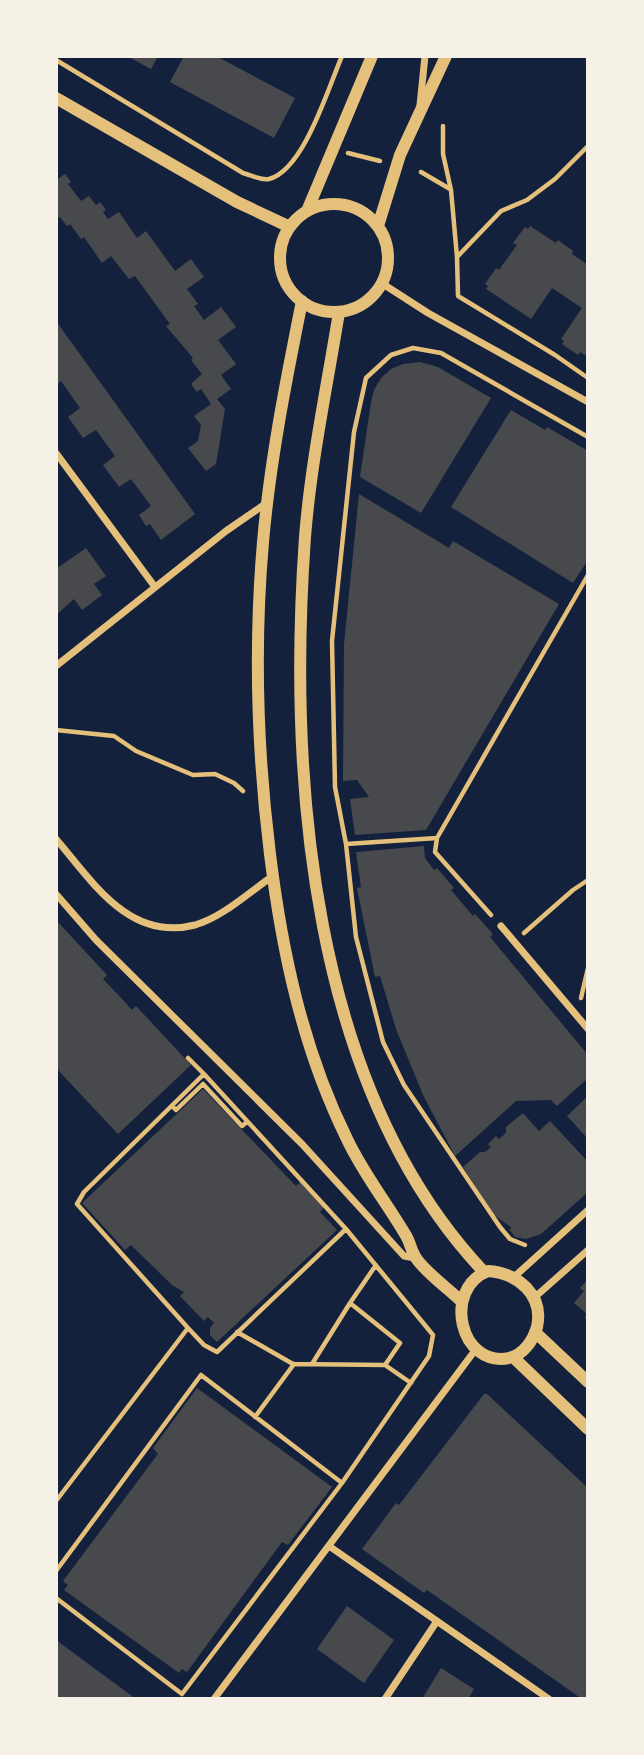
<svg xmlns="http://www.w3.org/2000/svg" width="644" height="1755" font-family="'Exo 2',sans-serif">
<rect width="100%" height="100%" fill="#14213d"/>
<path fill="#48494c" d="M 127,56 L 158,56 L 151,69 Z
M 184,56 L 216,56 L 295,98 L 274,138 L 170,82 Z
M 65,174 L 71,182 L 68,184 L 81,201 L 89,196 L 96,205 L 100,202 L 106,210 L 103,212 L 108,219 L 119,212 L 137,238 L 146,231 L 175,271 L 191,259 L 204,277 L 187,289 L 198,304 L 194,306 L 204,320 L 221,307 L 236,327 L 218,340 L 236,364 L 221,375 L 231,389 L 217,399 L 225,409 L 216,464 L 206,471 L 188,448 L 198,441 L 201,425 L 194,416 L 211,404 L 201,389 L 197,392 L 191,384 L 202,374 L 191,360 L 193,358 L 166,326 L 170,324 L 135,276 L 129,279 L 111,256 L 102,263 L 84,237 L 81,239 L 70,224 L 67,226 L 60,217 L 56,219 L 56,180 Z
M 530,226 L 556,243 L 558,240 L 573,251 L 572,254 L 588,265 L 588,357 L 580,352 L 578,355 L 562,344 L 564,341 L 561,339 L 582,308 L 552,288 L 531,319 L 486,289 L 488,286 L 485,284 L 496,268 L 499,270 L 517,245 L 513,243 L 525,227 L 528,229 Z
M 56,321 L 195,514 L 161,540 L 150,524 L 146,526 L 139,515 L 151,506 L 131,479 L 119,487 L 103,465 L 115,456 L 96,430 L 83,438 L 68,417 L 80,408 L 61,381 L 56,385 Z
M 420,362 L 438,367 L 491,398 L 421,513 L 360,477 L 371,402 L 374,390 L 381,378 L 391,369 L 403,364 Z
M 511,410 L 545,430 L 547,427 L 588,451 L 588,560 L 573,583 L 451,507 Z
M 359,494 L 449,548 L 453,541 L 559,604 L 426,830 L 355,835 L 350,799 L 369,797 L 357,780 L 343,781 L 344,644 Z
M 86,548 L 106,576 L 94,584 L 102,595 L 82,610 L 74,599 L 56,615 L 56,569 Z
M 424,846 L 425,858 L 434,870 L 437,868 L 454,888 L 451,890 L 473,916 L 475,914 L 493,934 L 490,937 L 588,1055 L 588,1078 L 557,1106 L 551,1100 L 516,1101 L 455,1156 L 423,1095 L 396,1029 L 380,976 L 375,977 L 357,888 L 361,887 L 356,852 Z
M 56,920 L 107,975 L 103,979 L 125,1002 L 132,1010 L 136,1006 L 191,1065 L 118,1134 L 56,1068 Z
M 203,1089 L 296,1186 L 300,1182 L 324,1207 L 320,1212 L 337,1230 L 217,1342 L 210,1335 L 210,1328 L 214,1323 L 208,1317 L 204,1321 L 180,1296 L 184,1292 L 172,1285 L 131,1245 L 125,1250 L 82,1203 Z
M 588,1096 L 588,1139 L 567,1116 Z
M 523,1113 L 539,1131 L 550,1121 L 588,1162 L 588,1192 L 541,1234 L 526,1239 L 515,1237 L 509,1229 L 512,1228 L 494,1215 L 463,1167 L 480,1152 L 485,1152 L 491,1147 L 488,1144 L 496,1136 L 499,1139 L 506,1133 L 506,1127 Z
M 588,1279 L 588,1321 L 585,1318 L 586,1313 L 574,1303 L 584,1291 L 580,1288 Z
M 197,1388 L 332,1487 L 288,1545 L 282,1542 L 187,1672 L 182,1669 L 179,1673 L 64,1590 L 68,1585 L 63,1581 L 158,1454 L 153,1448 Z
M 484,1394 L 487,1394 L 588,1488 L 588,1699 L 582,1699 L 427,1590 L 424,1593 L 362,1549 L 396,1503 L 399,1505 Z
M 347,1606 L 394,1640 L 364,1683 L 317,1649 Z
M 56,1640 L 136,1699 L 56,1699 Z
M 441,1668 L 474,1689 L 468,1699 L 422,1699 Z"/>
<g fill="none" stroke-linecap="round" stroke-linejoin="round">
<path stroke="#e5c07b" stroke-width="4.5" d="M 56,60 L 243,173 C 251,175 262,181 269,179 C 304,170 328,88 342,56
M 443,126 L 443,154 L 451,190 L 457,257 L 458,296 L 555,355 L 588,378
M 348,153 L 380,161
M 421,172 L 450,189
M 457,257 L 501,211 L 527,200 L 555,179 L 588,146
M 56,730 L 114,736 L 136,751 L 193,775 L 215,774 L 234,783 L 243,791
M 346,844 L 437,838
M 491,915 L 435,852 L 437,838 L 588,575
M 524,933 L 573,890 L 588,880
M 581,998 L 588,968
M 204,1074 L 346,1229
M 172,1106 L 176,1110 L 203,1084 L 242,1126 L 247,1122
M 525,1245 L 510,1239 L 500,1227 L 404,1085 L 383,1042 L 356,937 L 346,844 L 335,787 L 332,641 L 354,432 L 366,378 L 391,355 L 413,348 L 441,353 L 588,437
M 350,1303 L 400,1343 L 385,1365
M 188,1328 L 77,1204 L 84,1192 L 204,1074 L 188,1058
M 237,1332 L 293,1364 L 385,1365 L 411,1383
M 312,1364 L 350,1303 L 376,1265
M 255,1417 L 294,1364
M 56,1501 L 188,1328 L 204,1345 L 217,1352 L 346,1229 L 433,1335 L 429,1356 L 342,1483
M 56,1571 L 201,1375 L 342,1483 L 182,1694 L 56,1598"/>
<path stroke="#e5c07b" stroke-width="7" d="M 420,105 L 425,56
M 383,284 L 428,313 L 588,402
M 56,453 L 155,587
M 56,666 L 226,531 L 268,502
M 56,839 C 92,881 129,942 195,925 C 223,917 249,892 273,876
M 56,894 L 96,940 L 302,1144 L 404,1256 L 415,1258
M 501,926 L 588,1029
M 514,1277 L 588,1210
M 534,1298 L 588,1250
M 329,1546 L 549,1699
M 214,1699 L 476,1349
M 385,1699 L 437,1621"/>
<path stroke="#e5c07b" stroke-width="12" d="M 56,98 L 237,202 L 290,227
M280 258a54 54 0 1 1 108 0a54 54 0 1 1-108 0Z
M 307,211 L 372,56
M 378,226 L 400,155 L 446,56
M 302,301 C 286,381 270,461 263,542 C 254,646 257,750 270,854 C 282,952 303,1050 347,1139 C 363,1173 386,1202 405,1234 C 410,1241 411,1251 416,1258 C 426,1273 449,1289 462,1302
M 339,312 C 327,387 311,461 305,537 C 288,777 310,1088 484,1272
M 488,1271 C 518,1273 544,1295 537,1327 C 533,1341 523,1355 509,1358 C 460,1368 442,1289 488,1271 Z
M 535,1332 L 588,1382
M 513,1357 L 588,1429"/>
</g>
<rect width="644" height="1755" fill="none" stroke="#f6f1e7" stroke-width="116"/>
</svg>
